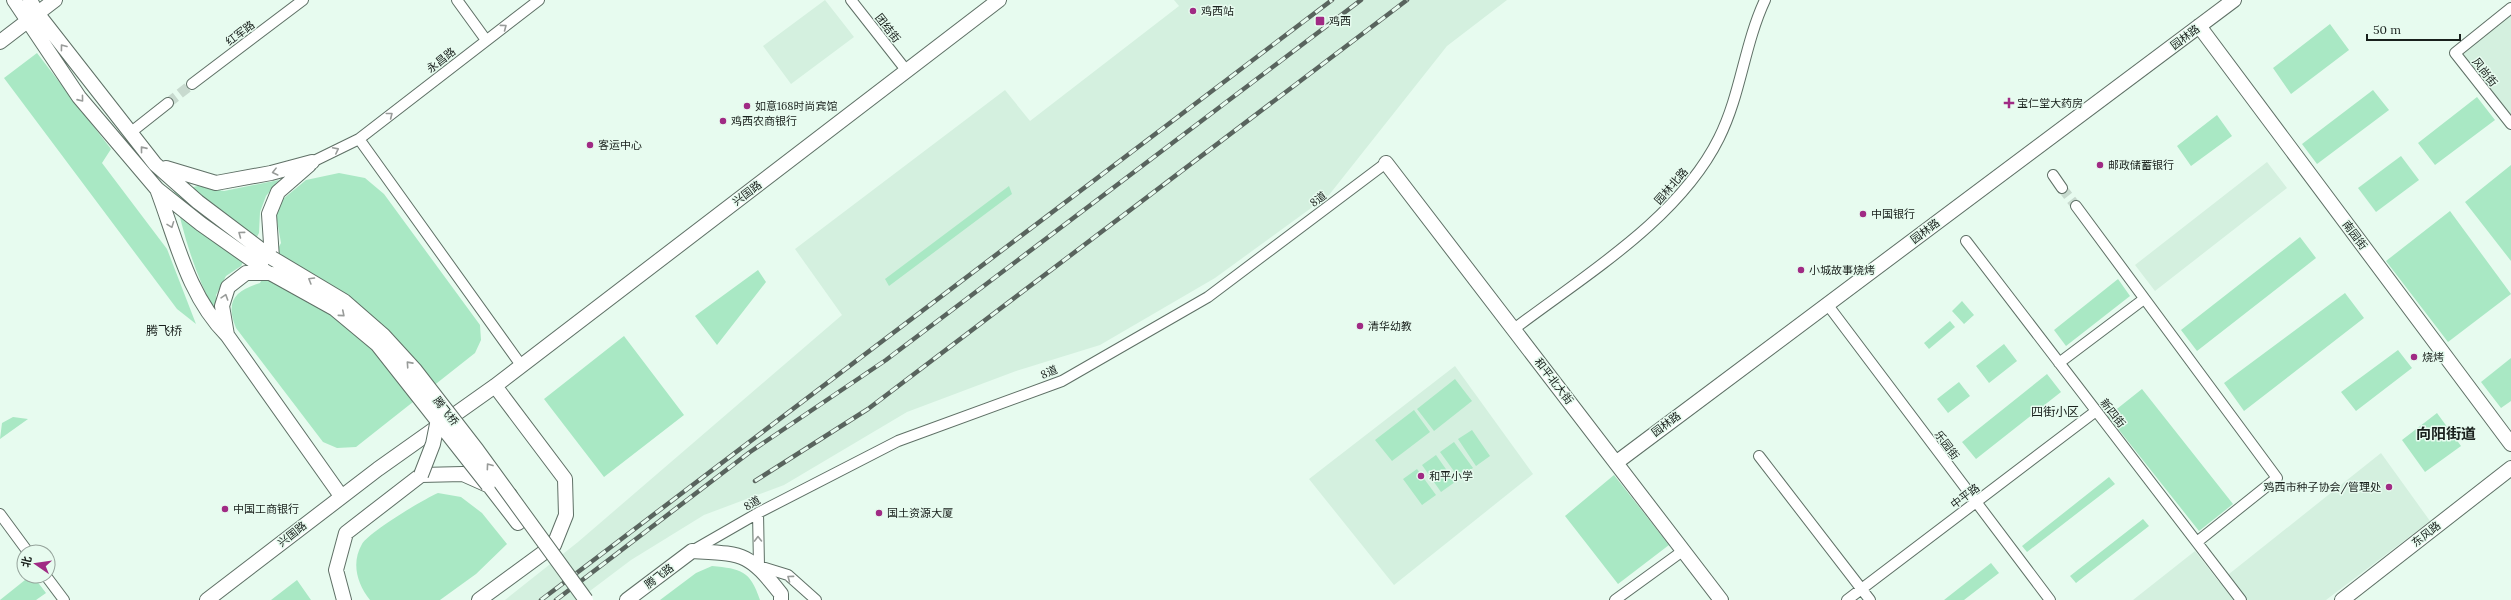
<svg xmlns="http://www.w3.org/2000/svg" width="2511" height="600" font-family="Lora,'Noto Sans SC',serif">
<rect width="100%" height="100%" fill="#e7fbef"/>
<path fill="#d4f0df" d="M 825,0 L 854,37 L 791,84 L 763,46 Z
M 1174,0 L 1507,0 L 1447,46 L 1329,195 L 1215,278 L 1100,345 L 1016,371 L 907,412 L 784,485 L 704,515 L 631,560 L 578,600 L 505,600 L 578,542 L 842,315 L 795,249 L 1005,90 L 1030,121 L 1179,6 Z
M 2511,14 L 2511,116 L 2463,54 Z
M 2267,162 L 2287,188 L 2155,291 L 2135,265 Z
M 1455,366 L 1533,474 L 1394,585 L 1309,479 Z
M 2381,453 L 2430,521 L 2326,600 L 2133,600 L 2195,551 L 2219,582 Z"/>
<path fill="#a9e8c4" d="M 2330,24 L 2349,50 L 2291,94 L 2273,68 Z
M 37,53 L 111,149 L 102,163 L 167,249 L 196,324 L 177,309 L 4,78 Z
M 2373,90 L 2389,110 L 2317,164 L 2302,144 Z
M 2477,97 L 2495,120 L 2435,165 L 2418,143 Z
M 2217,115 L 2232,136 L 2191,166 L 2177,146 Z
M 2401,156 L 2419,180 L 2376,212 L 2358,188 Z
M 2511,165 L 2511,261 L 2465,202 Z
M 339,173 L 365,178 L 384,194 L 480,325 L 481,340 L 475,353 L 356,447 L 337,448 L 323,442 L 236,328 C 225,301 235,291 260,283 L 281,243 L 276,215 L 283,199 L 306,180 Z
M 279,180 L 266,196 L 260,212 L 259,233 L 241,266 L 226,276 L 216,295 L 217,315 C 195,276 183,234 174,191 L 198,186 L 224,191 Z
M 1009,186 L 1012,194 L 889,286 L 885,279 Z
M 2450,211 L 2511,294 L 2448,342 L 2386,261 Z
M 2300,237 L 2316,258 L 2197,351 L 2181,330 Z
M 758,270 L 766,282 L 717,345 L 695,316 Z
M 2118,279 L 2130,296 L 2066,346 L 2054,330 Z
M 2345,293 L 2364,318 L 2244,411 L 2224,383 Z
M 1962,301 L 1974,315 L 1964,324 L 1952,311 Z
M 1950,321 L 1955,327 L 1929,349 L 1924,343 Z
M 624,336 L 684,415 L 604,477 L 544,399 Z
M 2004,344 L 2017,361 L 1989,383 L 1976,366 Z
M 2398,350 L 2412,368 L 2356,411 L 2341,392 Z
M 2511,358 L 2511,401 L 2501,408 L 2481,382 Z
M 2047,374 L 2061,392 L 1976,459 L 1962,442 Z
M 1455,379 L 1472,401 L 1434,431 L 1417,409 Z
M 1959,382 L 1970,396 L 1948,413 L 1937,399 Z
M 2142,389 L 2233,504 L 2199,531 L 2108,416 Z
M 1414,410 L 1430,432 L 1392,461 L 1375,440 Z
M 2437,413 L 2461,446 L 2425,472 L 2402,440 Z
M 13,417 L 28,419 L 0,439 L 2,423 Z
M 1472,430 L 1490,456 L 1476,466 L 1458,439 Z
M 1454,442 L 1473,468 L 1459,478 L 1440,452 Z
M 1436,455 L 1455,482 L 1441,492 L 1422,465 Z
M 1417,469 L 1436,495 L 1422,505 L 1403,479 Z
M 1614,475 L 1669,545 L 1618,584 L 1565,516 Z
M 2109,477 L 2115,484 L 2027,552 L 2022,546 Z
M 438,493 L 461,497 L 482,513 L 507,544 L 476,574 L 440,600 L 370,600 C 357,584 351,563 362,544 C 369,532 424,499 438,493 Z
M 2143,519 L 2149,526 L 2076,583 L 2070,576 Z
M 1991,563 L 1999,573 L 1964,600 L 1944,600 Z
M 712,566 C 741,569 750,570 760,600 L 660,600 L 696,573 Z
M 30,576 L 33,576 L 46,593 L 36,600 L 0,600 Z
M 297,580 L 311,600 L 271,600 Z"/>
<g fill="none" stroke-linecap="round" stroke-linejoin="round">
<path stroke="#c8dacf" stroke-width="10" stroke-dasharray="10 5" stroke-linecap="butt" d="M 168,103 L 192,84
M 2062,188 L 2076,206"/>
<defs>
<path id="street" d="M 457,0 L 486,40
M 851,0 L 906,70
M 2511,8 L 2455,53 L 2511,124
M 192,84 L 303,0
M 130,133 L 168,103
M 359,139 L 521,365
M 312,162 L 359,139 L 539,0
M 2053,175 L 2062,188
M 2076,206 L 2277,478 L 2197,542
M 1966,241 L 2241,600
M 1827,304 L 2050,600
M 1514,329 C 1585,275 1679,219 1719,138 C 1741,94 1744,45 1765,0
M 2059,363 L 2144,299
M 1759,456 L 1870,600
M 758,513 L 759,566 L 788,575 L 816,600
M 0,514 L 28,552
M 692,551 L 758,513 L 898,441 L 1062,381 L 1208,297 L 1386,163
M 46,576 L 64,600
M 1615,600 L 1684,550
M 1847,600 L 2096,411"/>
<path id="secondary" d="M 14,0 L 79,97 L 157,189 L 201,224 L 272,274
M 30,0 L 37,13 L 155,164 L 198,202 L 272,258
M 2199,26 L 2511,444
M 0,42 L 55,0
M 1386,163 L 1721,600
M 166,168 L 216,183 L 271,173 L 312,162
M 157,189 C 176,239 188,296 227,335 L 341,496
M 272,258 L 269,214 L 278,192 L 309,165
M 227,335 L 222,306 L 228,287 L 246,273 L 270,273
M 1617,462 L 2234,0
M 491,488 L 518,523
M 207,600 L 378,469 L 495,386 L 999,0
M 344,600 L 336,570 L 346,533 L 421,475 L 463,474 L 510,495
M 479,600 L 554,545 L 566,515 L 565,479 L 495,386
M 627,600 L 692,551 C 744,554 748,552 781,594 L 781,600
M 2342,600 L 2511,468"/>
</defs>
<use href="#street" stroke="#5f7066" stroke-width="12"/>
<use href="#secondary" stroke="#5f7066" stroke-width="16"/>
<use href="#street" stroke="#fff" stroke-width="10"/>
<use href="#secondary" stroke="#fff" stroke-width="14"/>
<defs>
<path id="rail" d="M 755,481 L 868,409 L 1407,0
M 541,600 L 1332,0
M 556,600 L 750,452 L 886,360 L 1361,0"/>
</defs>
<use href="#rail" stroke="#59645e" stroke-width="4.5"/>
<use href="#rail" stroke="#e7fbef" stroke-width="3" stroke-dasharray="9" stroke-linecap="butt"/>
<defs>
<path id="secondary-bridge" d="M 272,258 L 344,301 L 383,335 L 415,370 L 477,450 L 586,600
M 272,274 L 335,309 L 377,344 L 488,485
M 421,475 L 433,444 L 439,414"/>
</defs>
<use href="#secondary-bridge" stroke="#5f7066" stroke-width="16" stroke-linecap="butt"/>
<use href="#secondary-bridge" stroke="#fff" stroke-width="14"/>
</g>
<defs><path id="oneway-chevron" d="M-2-3.5L2.5 0L-2 3.5" fill="none" stroke-width="1.6" stroke-linecap="round" stroke-linejoin="round"/></defs>
<g stroke="#989b99">
<use href="#oneway-chevron" transform="translate(504 27) rotate(-37)"/>
<use href="#oneway-chevron" transform="translate(63 47) rotate(-127)"/>
<use href="#oneway-chevron" transform="translate(81 99) rotate(51)"/>
<use href="#oneway-chevron" transform="translate(390 115) rotate(-38)"/>
<use href="#oneway-chevron" transform="translate(143 149) rotate(-129)"/>
<use href="#oneway-chevron" transform="translate(336 150) rotate(-27)"/>
<use href="#oneway-chevron" transform="translate(275 172) rotate(166)"/>
<use href="#oneway-chevron" transform="translate(171 225) rotate(69)"/>
<use href="#oneway-chevron" transform="translate(241 234) rotate(-143)"/>
<use href="#oneway-chevron" transform="translate(311 280) rotate(-149)"/>
<use href="#oneway-chevron" transform="translate(225 297) rotate(-72)"/>
<use href="#oneway-chevron" transform="translate(342 314) rotate(40)"/>
<use href="#oneway-chevron" transform="translate(409 364) rotate(-132)"/>
<use href="#oneway-chevron" transform="translate(489 466) rotate(-126)"/>
<use href="#oneway-chevron" transform="translate(758 539) rotate(-91)"/>
<use href="#oneway-chevron" transform="translate(790 578) rotate(-144)"/>
</g>
<g fill="#a02a84" stroke="#e7fbef" stroke-width="1.5">
<circle cx="1193" cy="11" r="4"/>
<rect x="1315" y="16" width="10" height="10" rx="2"/>
<path d="M2007 97h4v4h4v4h-4v4h-4v-4h-4v-4h4z"/>
<circle cx="747" cy="106" r="4"/>
<circle cx="723" cy="121" r="4"/>
<circle cx="590" cy="145" r="4"/>
<circle cx="2100" cy="165" r="4"/>
<circle cx="1863" cy="214" r="4"/>
<circle cx="1801" cy="270" r="4"/>
<circle cx="1360" cy="326" r="4"/>
<circle cx="2414" cy="357" r="4"/>
<circle cx="1421" cy="476" r="4"/>
<circle cx="2389" cy="487" r="4"/>
<circle cx="225" cy="509" r="4"/>
<circle cx="879" cy="513" r="4"/>
</g>
<g text-anchor="middle" dominant-baseline="central" stroke-width="3" stroke-linejoin="round" paint-order="stroke">
<g font-size="11" fill="#19201c" stroke="#e7fbef" text-anchor="start">
<text x="1201" y="11">鸡西站</text>
<text x="1329" y="21">鸡西</text>
<text x="2017" y="103">宝仁堂大药房</text>
<text x="755" y="106">如意168时尚宾馆</text>
<text x="731" y="121">鸡西农商银行</text>
<text x="598" y="145">客运中心</text>
<text x="2108" y="165">邮政储蓄银行</text>
<text x="1871" y="214">中国银行</text>
<text x="1809" y="270">小城故事烧烤</text>
<text x="1368" y="326">清华幼教</text>
<text x="2422" y="357">烧烤</text>
<text x="1429" y="476">和平小学</text>
<text x="2381" y="487" text-anchor="end">鸡西市种子协会/管理处</text>
<text x="233" y="509">中国工商银行</text>
<text x="887" y="513">国土资源大厦</text>
</g>
<g font-size="11" fill="#19201c" stroke="#e7fbef">
<text transform="translate(888 28) rotate(52)">团结街</text>
<text transform="translate(240 33) rotate(-37)">红军路</text>
<text transform="translate(2185 37) rotate(-37)">园林路</text>
<text transform="translate(441 60) rotate(-38)">永昌路</text>
<text transform="translate(2485 72) rotate(52)">风尚街</text>
<text transform="translate(1671 186) rotate(-49)">园林北路</text>
<text transform="translate(747 193) rotate(-37)">兴国路</text>
<text transform="translate(1318 199) rotate(-37)">8道</text>
<text transform="translate(1925 231) rotate(-37)">园林路</text>
<text transform="translate(2355 235) rotate(53)">南园街</text>
<text transform="translate(1049 372) rotate(-22)">8道</text>
<text transform="translate(1554 381) rotate(52)">和平北大街</text>
<text transform="translate(446 411) rotate(52)">腾飞桥</text>
<text transform="translate(2113 413) rotate(52)">新四街</text>
<text transform="translate(1666 424) rotate(-37)">园林路</text>
<text transform="translate(1947 445) rotate(53)">乐园街</text>
<text transform="translate(1965 496) rotate(-37)">中平路</text>
<text transform="translate(752 503) rotate(-29)">8道</text>
<text transform="translate(292 534) rotate(-38)">兴国路</text>
<text transform="translate(2426 534) rotate(-38)">东风路</text>
<text transform="translate(659 576) rotate(-37)">腾飞路</text>
</g>
<g font-size="12" fill="#19201c" stroke="#e7fbef">
<text x="164" y="330">腾飞桥</text>
<text x="2055" y="411">四街小区</text>
</g>
<g font-size="15" font-weight="bold" fill="#19201c" stroke="#e7fbef">
<text x="2446" y="433">向阳街道</text>
</g>
</g>
<g transform="translate(36 564) rotate(283)"><circle r="19" fill="#e7fbef" stroke="#95a39b"/>
<path d="M0-3L7 15L0 10L-7 15Z" fill="#a02a84"/>
<text y="-6" font-size="11" font-weight="bold" text-anchor="middle" fill="#19201c">北</text>
</g>
<path d="M2367 34v6h93v-6" fill="none" stroke="#19201c" stroke-width="2"/>
<text x="2373" y="34" font-size="12" fill="#19201c" stroke="#e7fbef" stroke-width="3" paint-order="stroke">50 m</text>
</svg>
